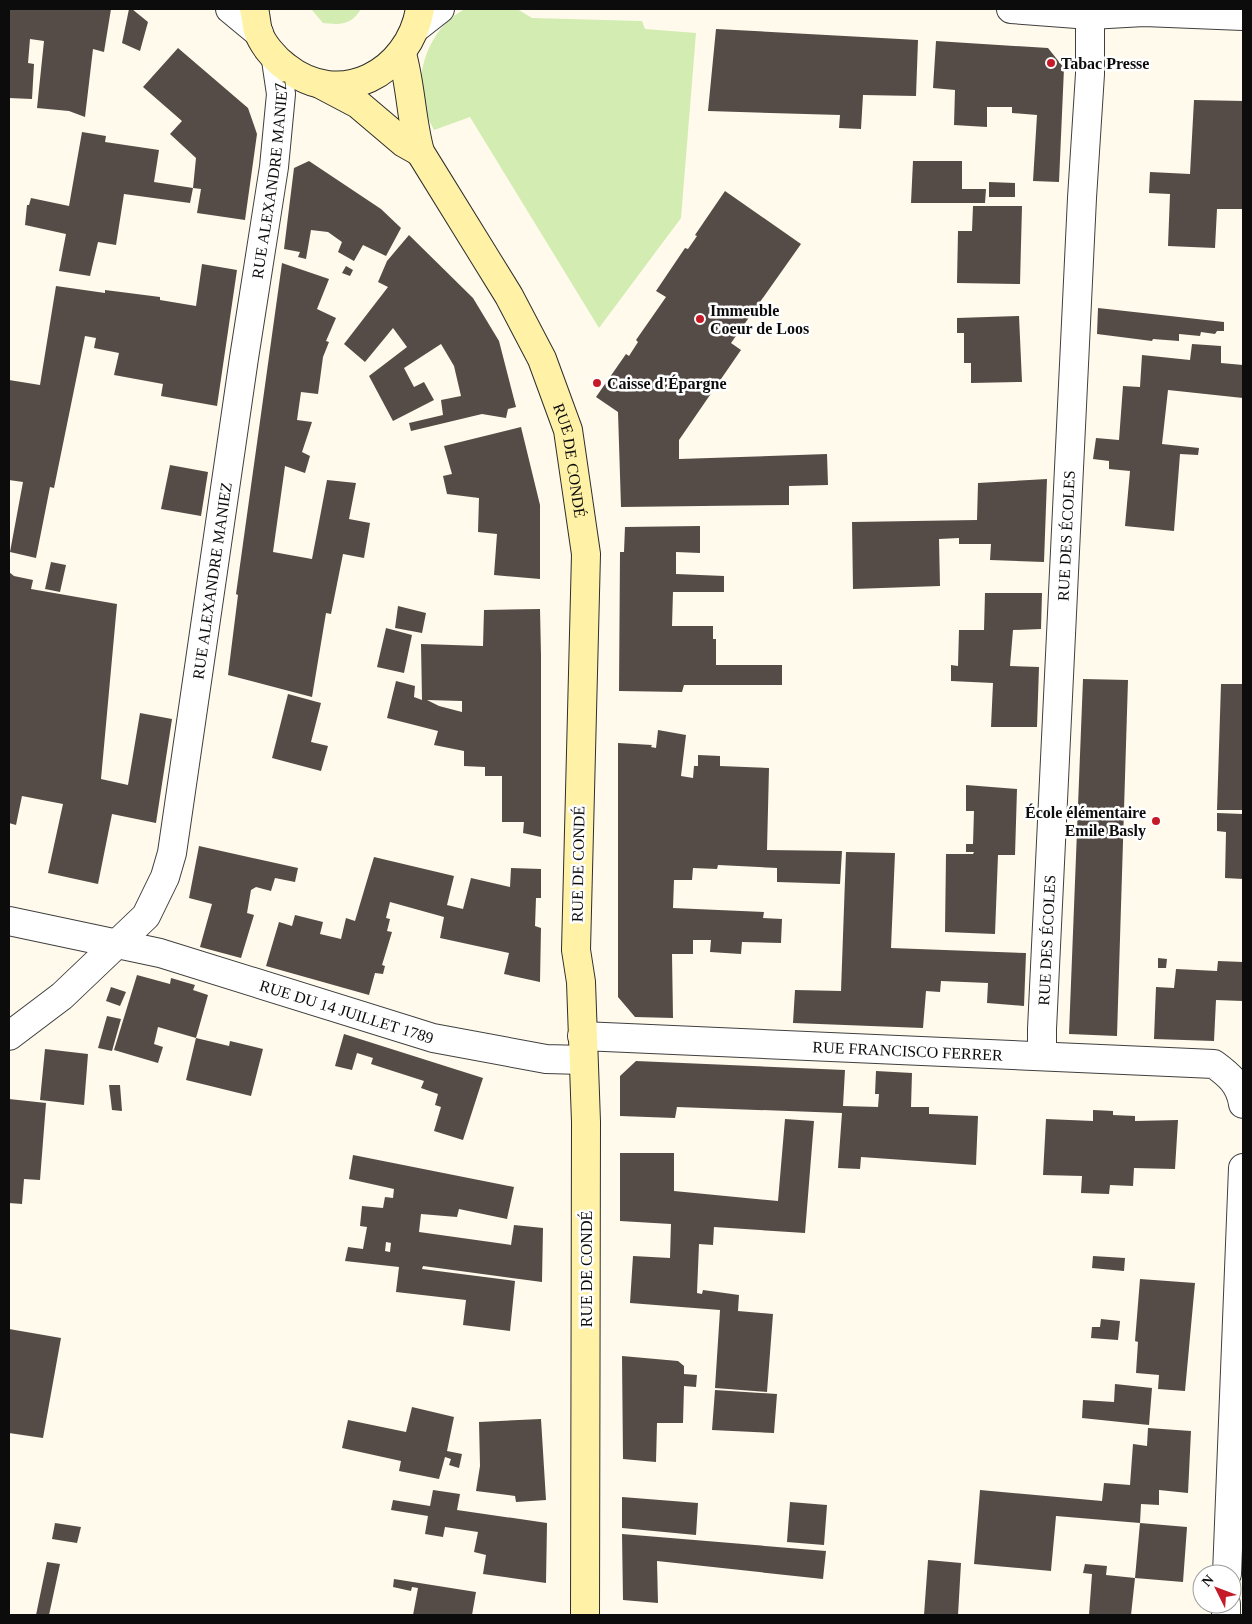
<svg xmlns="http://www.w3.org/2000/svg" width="1252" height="1624" font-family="'Times New Roman',serif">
<rect width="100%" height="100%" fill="#fffaeb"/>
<path fill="#d2ecb2" d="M 311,9 L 361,9 C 351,25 341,25 323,23 Z
M 465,9 L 517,9 L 532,18 L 642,21 L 645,29 L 696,33 L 681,218 L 599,328 L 470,117 L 434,130 C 430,121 421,108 421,98 C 418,62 433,26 465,9 Z"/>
<path fill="#554c47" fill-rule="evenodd" d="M 9,9 L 111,9 L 104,52 L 93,49 L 85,117 L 69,111 L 37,108 L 44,41 L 30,39 L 28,63 L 34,64 L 32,99 L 9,98 Z
M 129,9 L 132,9 L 148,22 L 140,51 L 122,43 Z
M 716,29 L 918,40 L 916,96 L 863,95 L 861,129 L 839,128 L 840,115 L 708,111 Z
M 936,41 L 1048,48 L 1064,68 L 1059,182 L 1033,181 L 1037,115 L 1012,113 L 1012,107 L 987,107 L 987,127 L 954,125 L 955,90 L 933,88 Z
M 178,48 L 248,108 L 257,134 L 245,220 L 197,213 L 201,189 L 193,188 L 190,203 L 124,194 L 116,245 L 98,242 L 90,276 L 59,271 L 66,234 L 25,225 L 27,205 L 29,205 L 31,198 L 69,206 L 82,132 L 106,136 L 105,142 L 159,150 L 154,182 L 193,188 L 196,158 L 170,134 L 182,121 L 143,87 Z
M 1194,100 L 1243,101 L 1243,209 L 1217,209 L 1215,248 L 1168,246 L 1170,194 L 1149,193 L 1150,172 L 1190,174 Z
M 309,161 L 381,209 L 401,228 L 386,256 L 363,245 L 354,261 L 338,252 L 342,242 L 328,232 L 311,230 L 306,259 L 298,257 L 300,252 L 284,249 L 294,168 Z
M 913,161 L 962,161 L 962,189 L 986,189 L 985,203 L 911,203 Z
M 989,182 L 1015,183 L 1015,197 L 989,197 Z
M 725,191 L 801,244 L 731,343 L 741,350 L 679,440 L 679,459 L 827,454 L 828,485 L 789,486 L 789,505 L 621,507 L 618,412 L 596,397 L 626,354 L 629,356 L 638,342 L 636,340 L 666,297 L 656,291 L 685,248 L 688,249 L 697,236 L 695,235 Z
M 973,206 L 1022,206 L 1020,284 L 957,283 L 958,231 L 972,231 Z
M 409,235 L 473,298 L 499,341 L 516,407 L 508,409 L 506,418 L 482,414 L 411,431 L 409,423 L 443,415 L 441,400 L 461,396 L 454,366 L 441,344 L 404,368 L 414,387 L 424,382 L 434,400 L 393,421 L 369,376 L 407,347 L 393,328 L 365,362 L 344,344 L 388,287 L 378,282 L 387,261 Z
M 282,263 L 329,279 L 317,309 L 336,318 L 326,341 L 329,342 L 323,357 L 318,394 L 301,392 L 297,420 L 312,422 L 302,452 L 310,456 L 305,473 L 285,466 L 273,552 L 312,559 L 327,480 L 356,483 L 349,519 L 370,523 L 364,558 L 343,554 L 331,614 L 326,613 L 312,697 L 228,675 L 238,595 L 236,594 Z
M 202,264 L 237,270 L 217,406 L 161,396 L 163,384 L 114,375 L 119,353 L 94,348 L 96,338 L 85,336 L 54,488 L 50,487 L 36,558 L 10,552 L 23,482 L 9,480 L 9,380 L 40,385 L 56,286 L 105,293 L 105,290 L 160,297 L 160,300 L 196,306 Z
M 346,266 L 353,270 L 350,276 L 342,273 Z
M 1098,308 L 1224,322 L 1224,331 L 1217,331 L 1215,334 L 1201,332 L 1200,336 L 1179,334 L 1179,341 L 1153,339 L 1152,341 L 1097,334 Z
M 1019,316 L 1022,382 L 971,383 L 971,363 L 964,363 L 964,333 L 957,333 L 957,318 Z
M 1192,344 L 1221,346 L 1221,363 L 1243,365 L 1243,398 L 1168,390 L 1162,444 L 1199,448 L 1198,455 L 1180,454 L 1174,531 L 1125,526 L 1130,471 L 1109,469 L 1109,461 L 1093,459 L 1096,438 L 1119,440 L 1123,386 L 1140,387 L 1142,355 L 1190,360 Z
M 521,427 L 540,505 L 540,579 L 494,575 L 497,534 L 478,532 L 479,498 L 447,494 L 443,476 L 452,474 L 444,446 Z
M 170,465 L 208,472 L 201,516 L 161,509 Z
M 1047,479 L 1044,562 L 990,560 L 991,544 L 959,544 L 959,538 L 939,539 L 940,586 L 853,589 L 852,522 L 977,520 L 978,483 Z
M 700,526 L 700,553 L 676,552 L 676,574 L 724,576 L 724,592 L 673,592 L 672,626 L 713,626 L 713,639 L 716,639 L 716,665 L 782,665 L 782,685 L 684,685 L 682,692 L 619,691 L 620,552 L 624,552 L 625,527 Z
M 51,562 L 66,565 L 60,592 L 45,589 Z
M 9,572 L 14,576 L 33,580 L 31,589 L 117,604 L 101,779 L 128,785 L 140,713 L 172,719 L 156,823 L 112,814 L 98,884 L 48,873 L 63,804 L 22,796 L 16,825 L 9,823 Z
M 985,593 L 1042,593 L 1041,629 L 1013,630 L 1010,666 L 1039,667 L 1037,727 L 991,727 L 993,683 L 951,681 L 951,665 L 958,666 L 959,630 L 984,630 Z
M 398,606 L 426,613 L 422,633 L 395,628 Z
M 540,609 L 541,655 L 541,837 L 523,833 L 524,822 L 502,822 L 502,776 L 485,776 L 485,767 L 464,766 L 464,751 L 434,745 L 438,731 L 387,718 L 396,681 L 415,686 L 414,697 L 422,700 L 421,644 L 483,646 L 484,610 ZM 427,700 L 462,701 L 462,712 L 439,706 Z
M 386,628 L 412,635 L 404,673 L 377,667 Z
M 1083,679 L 1128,680 L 1117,1036 L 1069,1034 Z
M 1221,684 L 1243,684 L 1243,810 L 1217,810 Z
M 288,694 L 321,703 L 311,742 L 328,746 L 321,771 L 272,758 Z
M 658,730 L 686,735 L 681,776 L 693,778 L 694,766 L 698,766 L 698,755 L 720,756 L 720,766 L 769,768 L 767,850 L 842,851 L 840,884 L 777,882 L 777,868 L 718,865 L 717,869 L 693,868 L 692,880 L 674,880 L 673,908 L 764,912 L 763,918 L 782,919 L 781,943 L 742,942 L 741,954 L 710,952 L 711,940 L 693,940 L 693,954 L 672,954 L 673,1018 L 635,1017 L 618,997 L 618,743 L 652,745 L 651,747 L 656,748 Z
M 966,785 L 1017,789 L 1015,855 L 998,855 L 995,934 L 945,932 L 946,854 L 973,854 L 974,852 L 966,852 L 966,844 L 973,844 L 974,811 L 966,811 Z
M 1217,813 L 1243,814 L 1243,879 L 1225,878 L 1226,832 L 1217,831 Z
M 199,846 L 298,868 L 295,882 L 275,878 L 271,891 L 256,887 L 251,890 L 247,913 L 254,915 L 241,958 L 200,947 L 212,904 L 189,898 Z
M 846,852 L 895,853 L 891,948 L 1026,953 L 1024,1006 L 987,1003 L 988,983 L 941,981 L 940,992 L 926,991 L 923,1028 L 793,1023 L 795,990 L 841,991 Z
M 374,857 L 454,876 L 447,905 L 463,909 L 471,878 L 510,887 L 511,868 L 541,869 L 541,898 L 536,898 L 535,926 L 541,928 L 540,982 L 504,974 L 509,953 L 440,938 L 444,917 L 390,902 L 386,918 L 390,919 L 387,931 L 392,932 L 382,965 L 385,966 L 383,974 L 375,973 L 369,995 L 266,966 L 279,922 L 292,926 L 295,915 L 323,922 L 320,934 L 341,939 L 346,918 L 355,921 Z
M 1158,958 L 1167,959 L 1166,968 L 1158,968 Z
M 1218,961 L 1243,962 L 1243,1001 L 1216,1000 L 1214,1041 L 1154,1039 L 1156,987 L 1174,988 L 1176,969 L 1217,971 Z
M 137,975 L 170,984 L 171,978 L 195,985 L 193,990 L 208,995 L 196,1038 L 229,1046 L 230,1041 L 263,1049 L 251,1096 L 186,1080 L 196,1038 L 158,1027 L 154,1044 L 163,1047 L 158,1063 L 114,1050 Z
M 111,987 L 126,992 L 120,1006 L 106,1001 Z
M 107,1016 L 121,1019 L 112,1051 L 98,1048 Z
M 344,1034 L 483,1078 L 463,1140 L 434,1131 L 441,1107 L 435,1105 L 438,1094 L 421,1088 L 424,1081 L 371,1064 L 373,1058 L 357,1053 L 352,1070 L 335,1066 Z
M 45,1049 L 88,1054 L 84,1105 L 40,1100 Z
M 636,1061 L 845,1070 L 843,1106 L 878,1107 L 879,1094 L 875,1094 L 876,1071 L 912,1073 L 911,1107 L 929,1107 L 929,1114 L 978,1116 L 976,1165 L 861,1157 L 860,1169 L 838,1168 L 842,1113 L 677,1107 L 675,1118 L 620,1116 L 620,1076 Z
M 109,1085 L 120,1085 L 122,1111 L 112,1110 Z
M 9,1099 L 46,1103 L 40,1180 L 24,1179 L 22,1204 L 9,1203 Z
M 1093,1110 L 1113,1111 L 1113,1115 L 1135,1116 L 1135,1121 L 1178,1120 L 1175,1169 L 1134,1168 L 1133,1186 L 1110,1185 L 1109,1194 L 1081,1193 L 1082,1176 L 1043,1175 L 1046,1119 L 1093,1121 Z
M 785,1119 L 814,1121 L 805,1233 L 714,1227 L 713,1245 L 699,1244 L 697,1293 L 702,1294 L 703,1290 L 739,1295 L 738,1311 L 773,1314 L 767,1392 L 715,1388 L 720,1310 L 630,1303 L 633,1256 L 670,1258 L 671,1224 L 620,1221 L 620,1153 L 674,1153 L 674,1191 L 778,1201 Z
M 353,1155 L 514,1187 L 507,1219 L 459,1209 L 457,1217 L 421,1214 L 419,1232 L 511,1245 L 514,1225 L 543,1228 L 542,1282 L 423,1266 L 422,1269 L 515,1281 L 510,1331 L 463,1325 L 466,1300 L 396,1292 L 399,1267 L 345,1261 L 348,1247 L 363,1249 L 367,1227 L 360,1226 L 362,1206 L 383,1208 L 385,1197 L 393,1198 L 394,1189 L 349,1179 ZM 386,1242 L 391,1243 L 390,1252 L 385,1251 Z
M 1093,1256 L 1125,1258 L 1124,1271 L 1092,1268 Z
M 1140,1279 L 1195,1283 L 1185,1391 L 1158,1389 L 1159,1375 L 1136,1373 L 1138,1342 L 1135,1341 Z
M 1101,1319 L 1120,1321 L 1118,1340 L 1091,1338 L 1092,1327 L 1100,1327 Z
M 9,1329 L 61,1338 L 43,1438 L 9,1433 Z
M 622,1356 L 678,1361 L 684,1366 L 684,1374 L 697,1375 L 696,1387 L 684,1386 L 683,1423 L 657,1423 L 656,1462 L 623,1459 Z
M 1115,1384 L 1152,1388 L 1149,1425 L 1082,1418 L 1083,1400 L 1114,1402 Z
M 715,1390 L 777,1394 L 774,1433 L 712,1430 Z
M 412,1407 L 454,1417 L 447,1451 L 462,1454 L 459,1468 L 449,1465 L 451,1459 L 445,1457 L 439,1479 L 399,1471 L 401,1461 L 342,1448 L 348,1420 L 406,1432 Z
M 541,1419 L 546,1500 L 516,1502 L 515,1496 L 476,1491 L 480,1466 L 479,1422 Z
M 1148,1428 L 1191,1431 L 1188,1493 L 1159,1490 L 1159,1505 L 1141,1504 L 1140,1523 L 1187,1527 L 1183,1582 L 1135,1578 L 1140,1523 L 1056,1516 L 1051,1571 L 974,1564 L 980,1490 L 1102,1501 L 1104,1483 L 1130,1485 L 1133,1444 L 1147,1446 Z
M 433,1490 L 460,1494 L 457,1510 L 547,1523 L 546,1583 L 483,1574 L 486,1555 L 474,1552 L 478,1532 L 445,1527 L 443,1537 L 425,1534 L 428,1516 L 391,1510 L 393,1500 L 430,1506 Z
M 622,1497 L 698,1503 L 696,1535 L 622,1528 Z
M 790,1502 L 827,1505 L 824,1545 L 787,1542 Z
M 55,1523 L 81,1527 L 77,1543 L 52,1539 Z
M 622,1534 L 826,1551 L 823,1579 L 657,1561 L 658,1603 L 623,1600 Z
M 928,1560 L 961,1563 L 958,1615 L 924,1615 Z
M 47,1562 L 60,1564 L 49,1615 L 36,1615 Z
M 1085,1564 L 1107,1566 L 1106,1575 L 1135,1578 L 1131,1615 L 1089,1615 L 1092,1574 L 1083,1573 Z
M 394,1579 L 476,1592 L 472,1615 L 413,1615 L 418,1588 L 412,1587 L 411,1591 L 393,1587 Z"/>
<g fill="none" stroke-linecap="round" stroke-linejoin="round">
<defs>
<g id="street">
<path d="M 230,9 L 259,33"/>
<path d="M 1011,9 L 1090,15 L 1144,12 L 1243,16"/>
<path d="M 417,27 L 440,9"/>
<path id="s1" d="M 9,921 L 160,953 L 433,1038 L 546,1059 L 583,1060"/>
<path id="s2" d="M 9,1036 L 62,996 L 146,916 L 165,877 L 172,853 L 244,358 L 274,167 L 281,94 L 276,60"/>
<path id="s3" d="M 582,1036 L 1214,1064 C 1229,1075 1240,1084 1243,1104"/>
<path id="s4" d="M 1042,1055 L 1042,1029 L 1082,198 L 1090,74 L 1090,15"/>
<path d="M 1227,1574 L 1243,1168"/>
<path d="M 1226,1615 L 1226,1604"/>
</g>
<g id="secondary">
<path d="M 254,9 C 256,16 256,24 258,31 C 262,44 275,59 286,67 C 340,110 409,73 420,9"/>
<path id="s5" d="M 402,54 C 411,86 411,119 420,152 L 509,296 L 542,359 L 568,430 L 586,554 L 576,950 L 581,982 L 586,1122 L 585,1615"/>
<path d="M 322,85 L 358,104 L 404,143 L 420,152"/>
</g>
</defs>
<use href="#street" stroke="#3f3f3f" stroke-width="30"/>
<use href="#secondary" stroke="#2e2e2e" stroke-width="30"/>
<use href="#street" stroke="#fff" stroke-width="28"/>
<use href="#secondary" stroke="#fff2a6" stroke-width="28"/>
</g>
<g fill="#c51a28" stroke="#fff" stroke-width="2">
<circle cx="1051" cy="63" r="5"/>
<circle cx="700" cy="319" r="5"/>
<circle cx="597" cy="383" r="5"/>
<circle cx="1156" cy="821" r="5"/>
</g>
<g text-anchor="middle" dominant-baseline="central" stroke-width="5" stroke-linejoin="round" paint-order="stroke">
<g font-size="16" font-weight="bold" fill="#0c0c0c" stroke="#fff" text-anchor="start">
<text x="1061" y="63">Tabac Presse</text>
<text x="710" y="310">Immeuble<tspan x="710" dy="18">Coeur de Loos</tspan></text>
<text x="607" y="383">Caisse d'Épargne</text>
<text x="1146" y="812" text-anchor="end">École élémentaire<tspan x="1146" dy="18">Emile Basly</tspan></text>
</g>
<g font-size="16" fill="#0c0c0c" stroke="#fff">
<text stroke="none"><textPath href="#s2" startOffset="931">RUE ALEXANDRE MANIEZ</textPath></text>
<text stroke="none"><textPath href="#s5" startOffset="446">RUE DE CONDÉ</textPath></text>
<text stroke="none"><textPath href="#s4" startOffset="520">RUE DES ÉCOLES</textPath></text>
<text stroke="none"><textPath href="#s2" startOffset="526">RUE ALEXANDRE MANIEZ</textPath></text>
<text transform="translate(578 864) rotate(-89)">RUE DE CONDÉ</text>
<text stroke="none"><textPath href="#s4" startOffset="115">RUE DES ÉCOLES</textPath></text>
<text stroke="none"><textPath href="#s1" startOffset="350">RUE DU 14 JUILLET 1789</textPath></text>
<text stroke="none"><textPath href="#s3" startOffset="326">RUE FRANCISCO FERRER</textPath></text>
<text transform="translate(586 1269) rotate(-90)">RUE DE CONDÉ</text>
</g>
</g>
<rect width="1252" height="1624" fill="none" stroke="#0c0c0c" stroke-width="20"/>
<g transform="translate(1217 1589) rotate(312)"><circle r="24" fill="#ffffff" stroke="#9e9e9e"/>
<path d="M0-4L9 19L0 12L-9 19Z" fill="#c51a28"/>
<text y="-8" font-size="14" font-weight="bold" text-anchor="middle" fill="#0c0c0c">N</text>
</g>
</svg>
